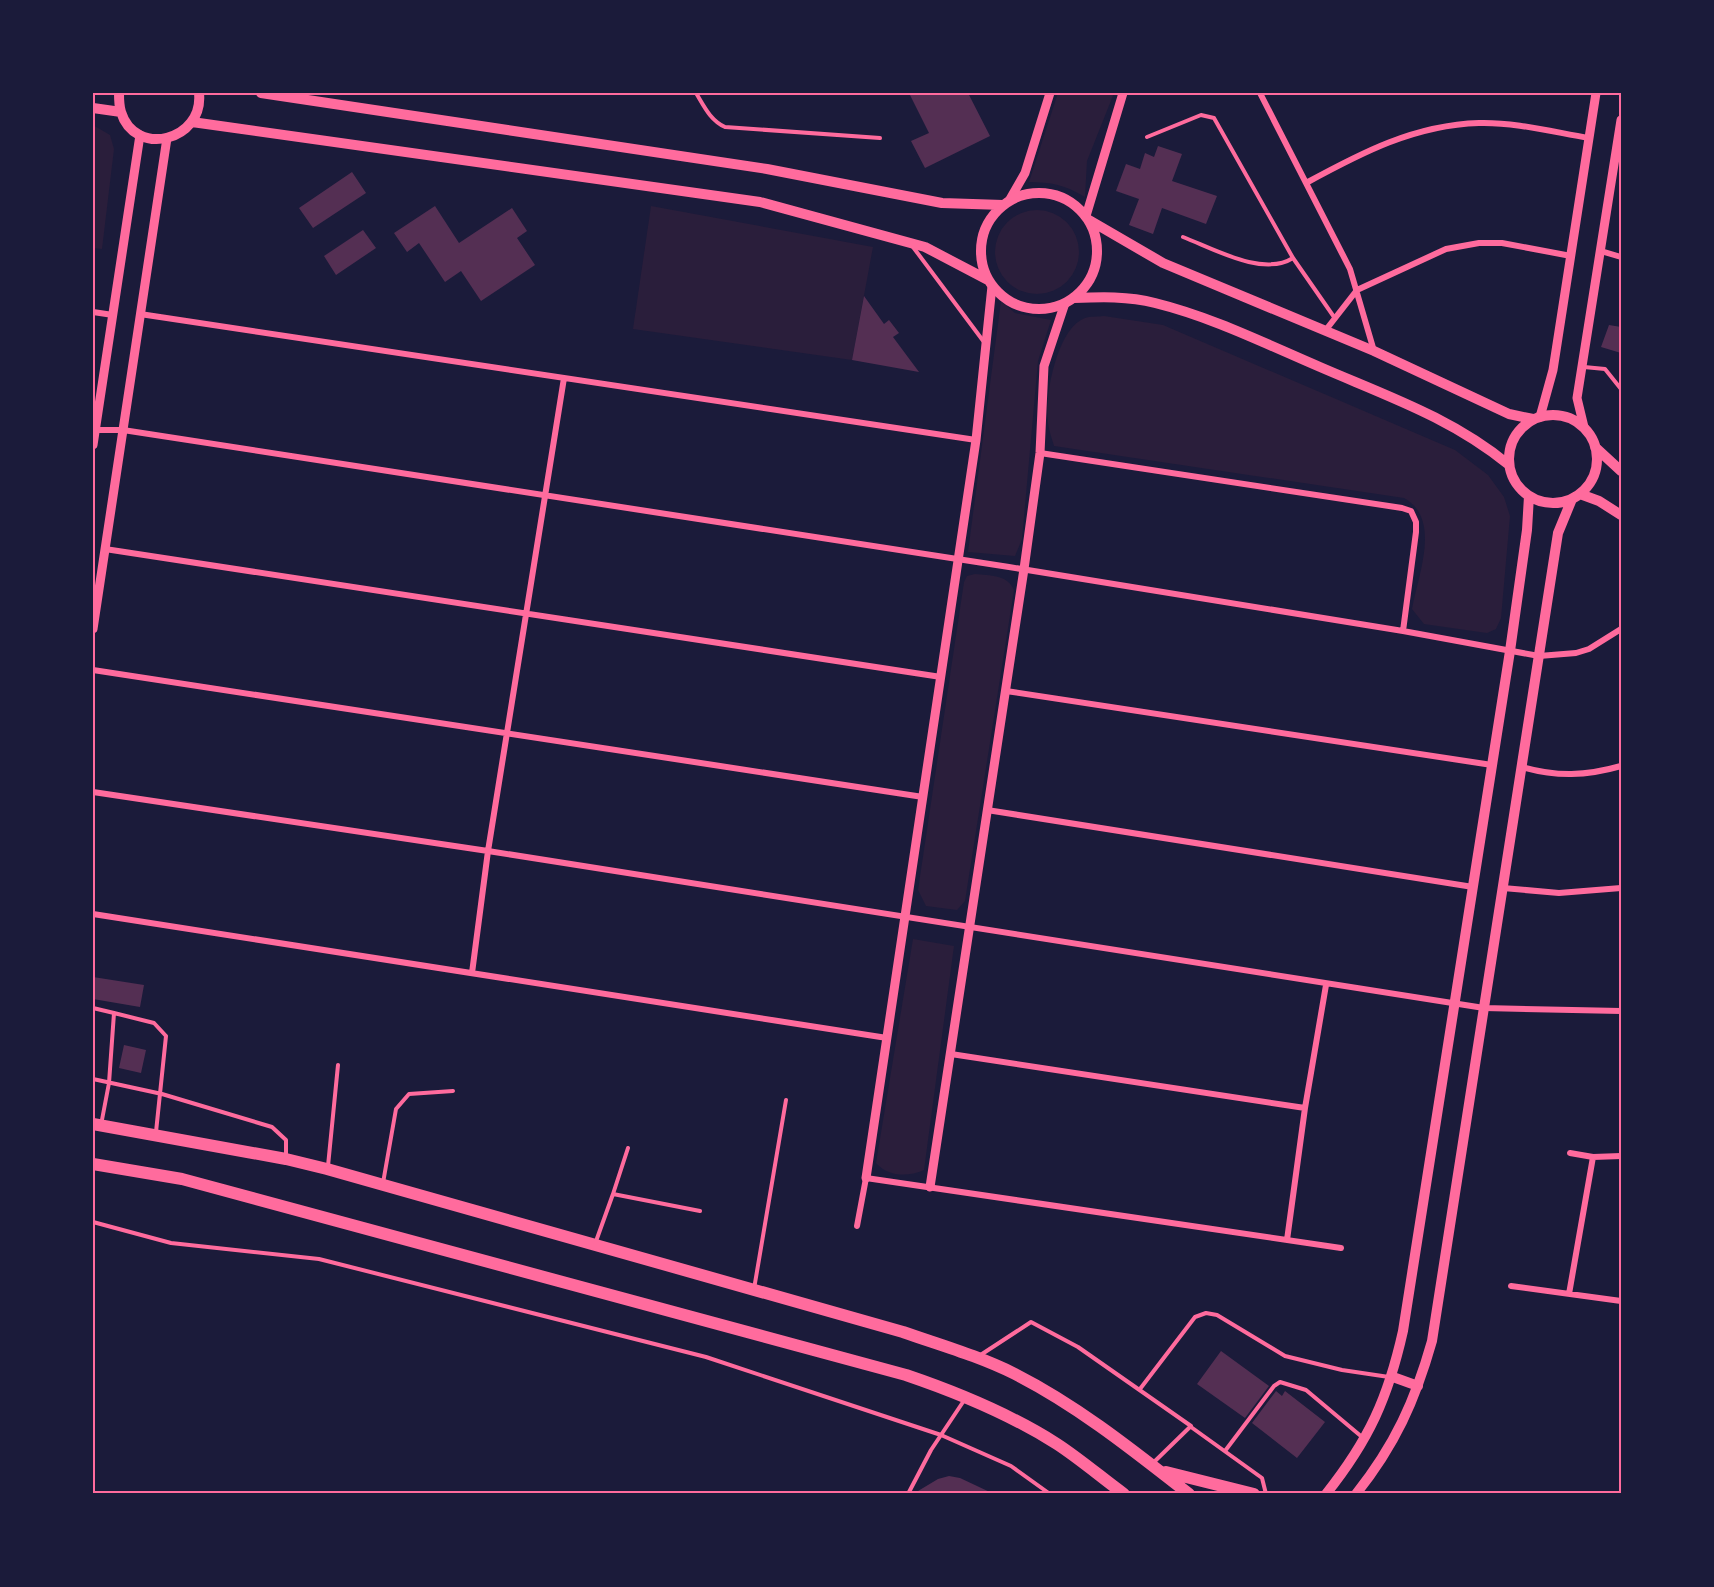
<svg xmlns="http://www.w3.org/2000/svg" width="1714" height="1587" font-family="'Exo 2',sans-serif">
<rect width="100%" height="100%" fill="#1b1b3a"/>
<path fill="#2a1e3b" d="M 1058,93 L 1114,93 L 1087,161 L 1085,197 C 1065,185 1051,182 1029,182 Z
M 93,125 L 110,135 L 114,149 L 102,249 L 93,248 Z
M 651,206 L 873,247 L 852,360 L 633,329 Z
M995 252a42 42 0 1 1 84 0a42 42 0 1 1-84 0Z
M 1001,301 L 1015,313 L 1051,320 L 1038,361 L 1022,539 L 1015,556 L 968,552 Z
M 1104,316 L 1163,325 L 1455,450 L 1488,475 L 1504,497 L 1510,516 L 1501,618 L 1496,629 L 1487,633 L 1424,624 L 1412,609 C 1418,575 1442,519 1404,498 L 1054,446 C 1052,439 1049,431 1048,423 C 1044,397 1057,328 1085,318 C 1090,316 1098,317 1104,316 Z
M 975,574 C 990,576 1007,574 1014,590 L 965,901 L 957,910 L 926,906 L 918,890 L 964,582 L 967,576 Z
M 913,939 L 954,946 L 924,1170 C 908,1177 888,1177 876,1163 Z"/>
<path fill="#542f53" d="M 909,93 L 968,93 L 990,136 L 925,168 L 911,141 L 929,133 Z
M 1158,146 L 1182,154 L 1172,181 L 1217,196 L 1206,224 L 1162,208 L 1153,234 L 1129,225 L 1139,199 L 1116,191 L 1126,164 L 1140,169 L 1145,153 L 1154,157 Z
M 352,172 L 366,193 L 313,228 L 299,208 Z
M 435,206 L 459,243 L 512,208 L 527,231 L 517,238 L 535,265 L 481,301 L 461,271 L 445,282 L 419,243 L 407,252 L 394,233 Z
M 363,230 L 376,248 L 336,275 L 324,256 Z
M 864,296 L 884,324 L 889,320 L 899,333 L 893,337 L 919,372 L 852,360 Z
M 1609,325 L 1621,327 L 1621,353 L 1601,347 Z
M 93,977 L 144,985 L 140,1007 L 93,999 Z
M 124,1045 L 146,1050 L 141,1073 L 119,1068 Z
M 1221,1351 L 1269,1386 L 1245,1418 L 1197,1384 Z
M 1276,1391 L 1282,1396 L 1285,1391 L 1325,1422 L 1297,1458 L 1252,1423 Z
M 949,1476 L 960,1478 L 994,1494 L 913,1494 L 938,1479 Z"/>
<g fill="none" stroke-linecap="round" stroke-linejoin="round">
<path stroke="#ff6b9d" stroke-width="4" d="M 696,93 C 704,106 710,120 725,127 L 880,138
M 1147,137 L 1201,115 L 1214,118 L 1293,258 L 1334,317
M 1183,237 C 1214,249 1263,277 1293,258
M 913,247 L 984,342
M 1584,367 L 1605,369 L 1621,389
M 93,1008 L 114,1013
M 93,1079 L 162,1094 L 272,1127 L 286,1140 L 286,1157
M 101,1125 L 109,1083 L 114,1013 L 154,1023 L 166,1036 L 156,1132
M 328,1166 L 338,1065
M 383,1183 L 396,1109 L 409,1094 L 453,1091
M 613,1194 L 628,1148
M 93,1222 L 171,1243 L 319,1259 L 706,1357 L 941,1435 L 1011,1466 L 1050,1494
M 595,1244 L 613,1194 L 700,1211
M 754,1289 L 786,1100
M 979,1356 L 1031,1322 L 1078,1347 L 1191,1426 L 1154,1462
M 1140,1389 L 1195,1317 L 1206,1313 L 1217,1315 L 1285,1356 L 1342,1370 L 1389,1377
M 1191,1427 L 1262,1478 L 1266,1494
M 1225,1451 L 1274,1386 L 1280,1382 L 1306,1390 L 1362,1437
M 908,1494 L 931,1450 L 965,1399"/>
<path stroke="#ff6b9d" stroke-width="6" d="M 1260,93 L 1350,269 L 1374,351
M 1306,183 C 1361,153 1414,125 1479,123 C 1515,122 1553,132 1589,138
M 1601,251 L 1621,257
M 93,312 L 113,315
M 140,314 L 976,440
M 1325,331 L 1357,290 L 1446,249 L 1479,243 L 1502,243 L 1571,256
M 94,430 L 123,430 L 1009,567 L 1403,631 L 1539,656 L 1576,653 L 1589,649 L 1621,629
M 1040,453 L 1402,508 L 1411,511 L 1416,522 L 1416,532 L 1403,631
M 105,549 L 941,677
M 93,670 L 923,797
M 1006,691 L 1492,765
M 1522,767 C 1557,777 1586,776 1621,766
M 93,792 L 488,851 L 1484,1008 L 1621,1011
M 987,810 L 1473,887
M 1503,888 L 1559,893 L 1621,888
M 93,914 L 887,1038
M 472,973 L 488,851 L 564,378
M 951,1054 L 1305,1108
M 1570,1153 L 1593,1157 L 1621,1156
M 857,1226 L 866,1178 L 1341,1248
M 1287,1240 L 1305,1108 L 1326,985
M 1511,1286 L 1621,1301
M 1569,1294 L 1593,1157"/>
<path stroke="#ff6b9d" stroke-width="9" d="M 1009,201 L 1025,173 L 1050,93
M 1086,216 L 1123,93
M 1540,417 L 1553,370 L 1596,93
M 1584,427 L 1577,398 L 1621,120
M 93,445 L 140,135
M 93,629 L 167,138
M 866,1178 L 976,440 L 992,286
M 930,1187 L 1024,569 L 1040,453 L 1044,366 L 1065,303"/>
<path stroke="#ff6b9d" stroke-width="10" d="M 119,93 C 119,99 119,106 121,112 C 135,158 204,141 199,93
M 261,93 L 767,169 L 942,203 L 1003,205
M 93,108 L 121,112
M 192,122 L 760,202 L 925,247 L 988,280
M981 251a58 58 0 1 1 116 0a58 58 0 1 1-116 0Z
M 1089,220 L 1163,263 L 1374,351 L 1509,414 L 1533,419
M 1074,298 C 1101,297 1128,296 1155,303 C 1212,317 1266,344 1320,367 C 1387,396 1452,418 1509,465
M1509 459a44 44 0 1 1 88 0a44 44 0 1 1-88 0Z
M 1595,447 L 1621,471
M 1580,494 L 1599,501 L 1621,515
M 1393,1377 L 1418,1386
M 1326,1494 C 1369,1440 1388,1398 1403,1331 L 1510,651 L 1527,530 L 1529,496
M 1356,1494 C 1395,1445 1415,1401 1432,1341 L 1558,533 L 1572,499"/>
<path stroke="#ff6b9d" stroke-width="12" d="M 93,1124 L 286,1159 L 327,1169 L 903,1332 C 940,1345 979,1356 1015,1374 C 1078,1406 1134,1451 1189,1494
M 93,1164 L 182,1179 L 906,1375 C 959,1393 1010,1414 1057,1444 C 1080,1459 1102,1478 1124,1494
M 1166,1472 L 1254,1494"/>
</g>
<rect width="1714" height="1587" fill="none" stroke="#1b1b3a" stroke-width="189"/>
<rect x="94" y="94" width="1526" height="1398" fill="none" stroke="#ff6b9d" stroke-width="2"/>
</svg>
